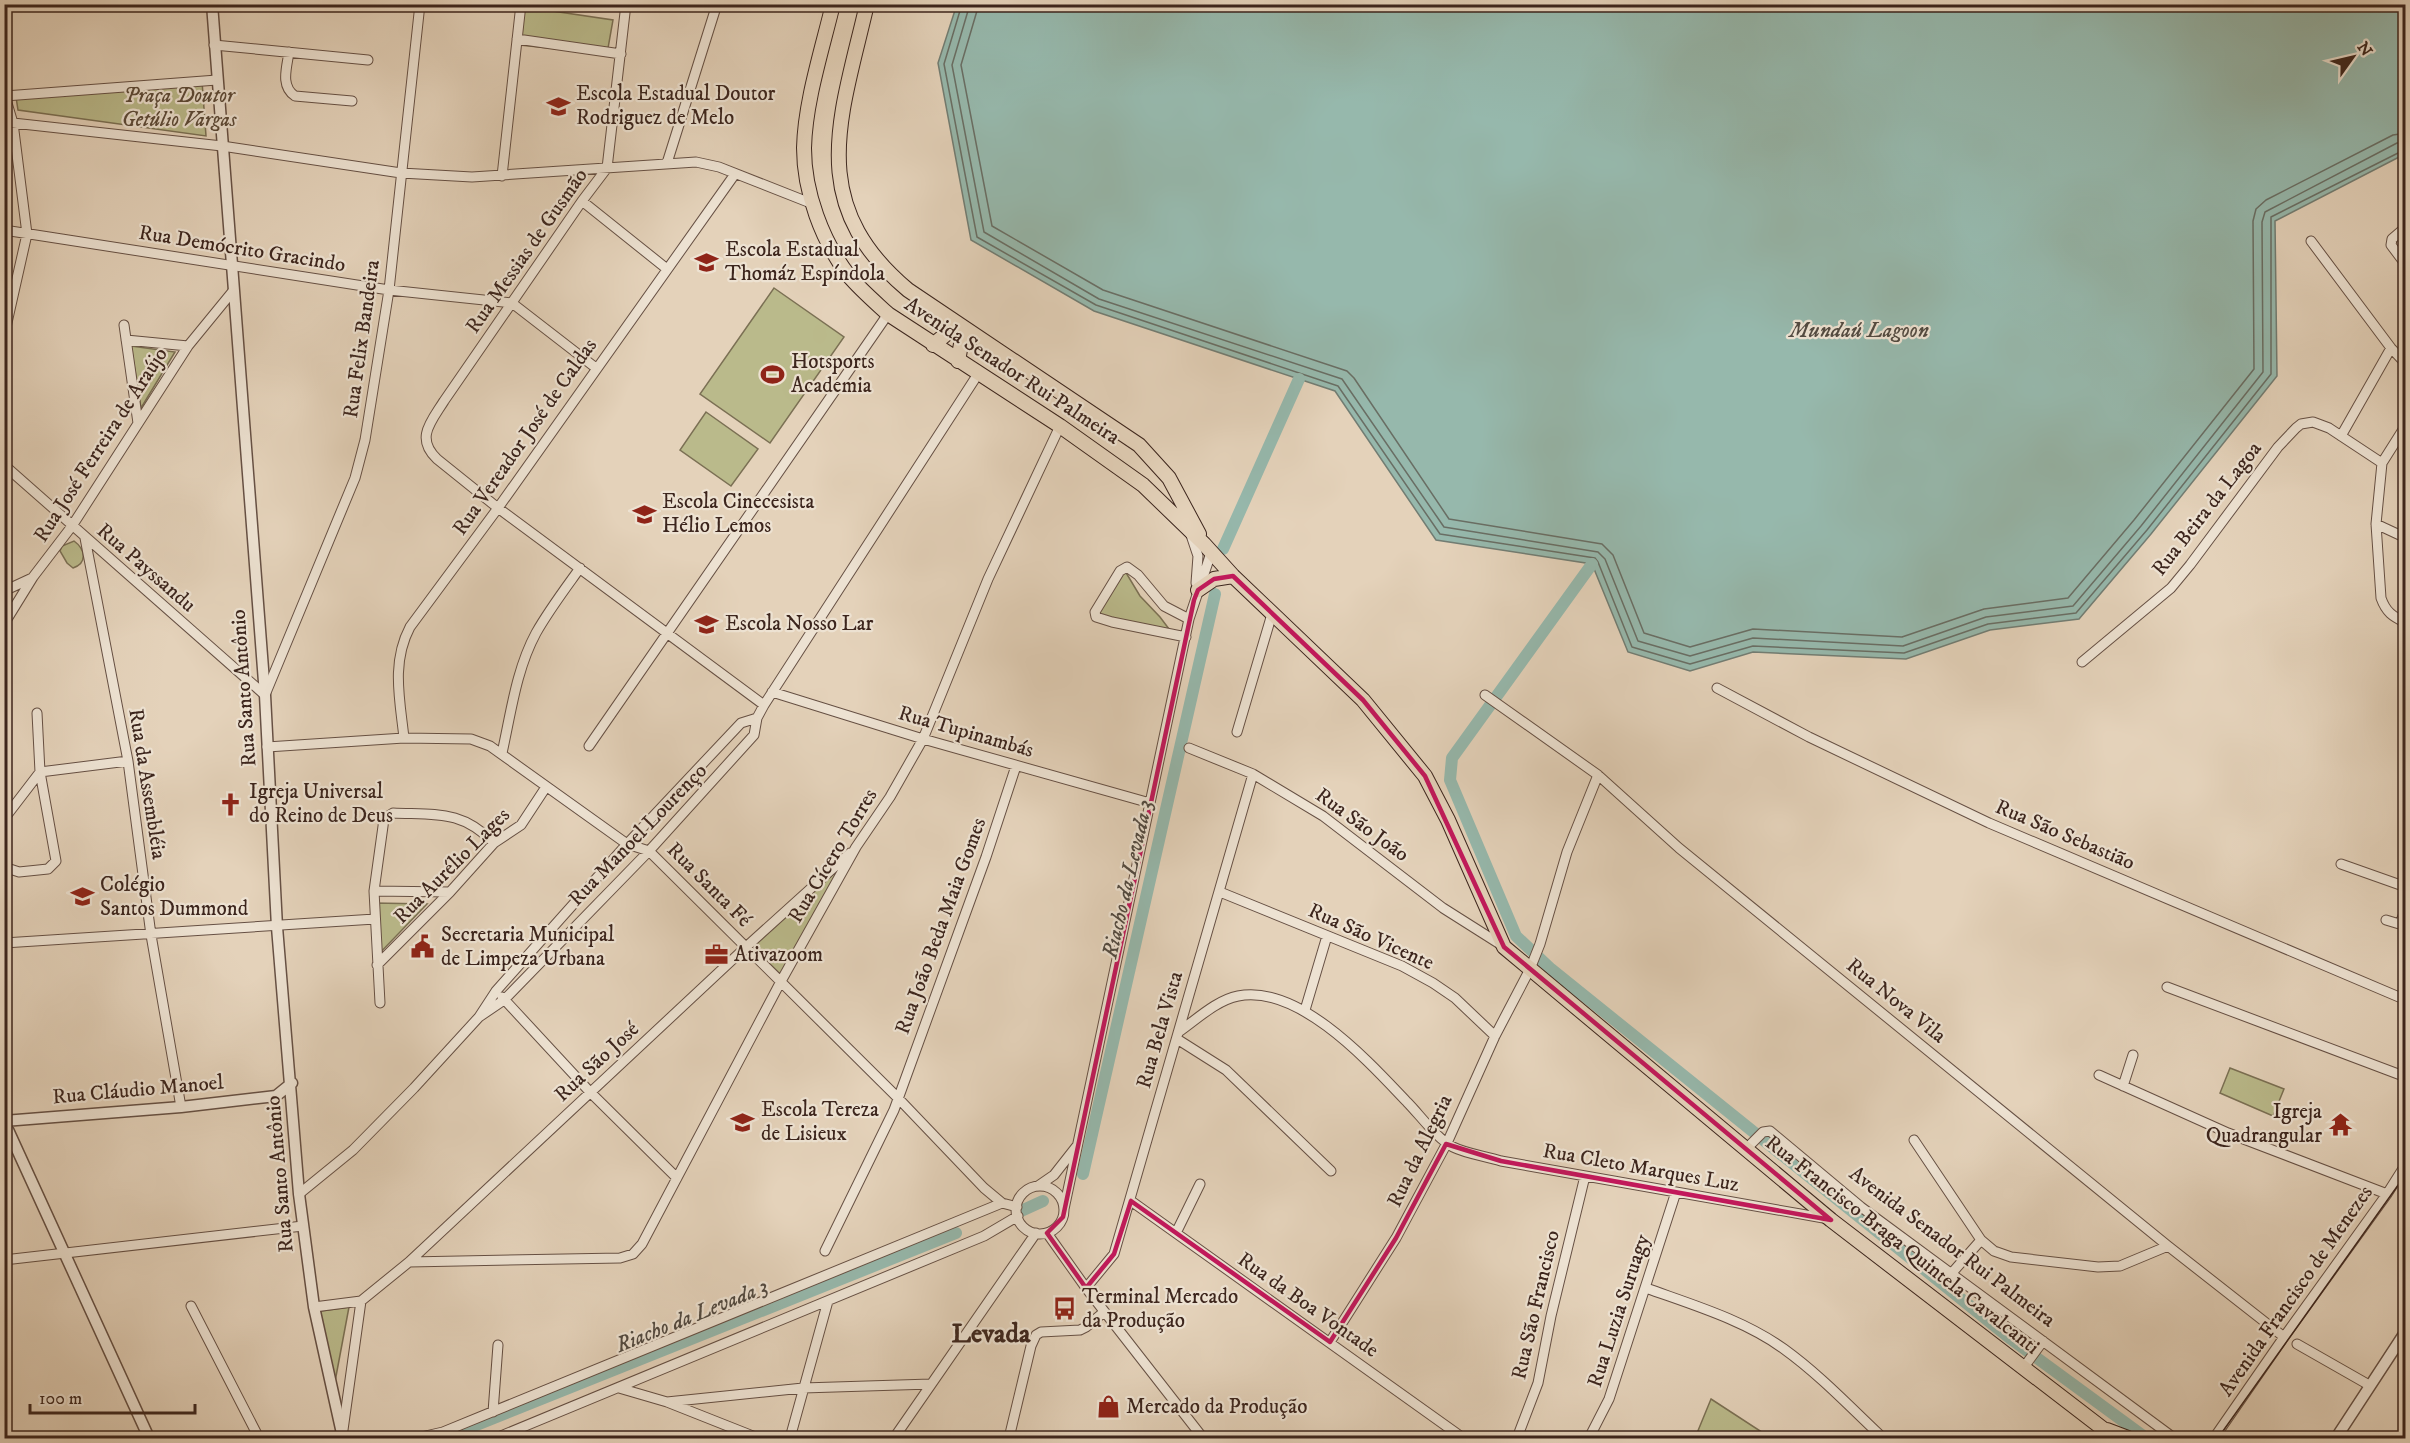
<svg xmlns="http://www.w3.org/2000/svg" width="2410" height="1443" font-family="'IM FELL DW Pica',serif">
<rect width="100%" height="100%" fill="#e4d2ba"/>
<filter id="stains"><feTurbulence type="fractalNoise" baseFrequency=".00333" numOctaves="4"/><feColorMatrix values="0 0 0 0 .2 0 0 0 0 .09 0 0 0 0 .02 0 0 0 .5 -.17"/></filter>
<radialGradient id="worn" r=".72"><stop offset=".6" stop-color="#630" stop-opacity="0"/><stop offset="1" stop-color="#630" stop-opacity=".3"/></radialGradient>
<path fill="#baba8b" stroke="#7b7054" stroke-width="1.5" d="M 525,7 L 613,20 L 607,54 L 520,45 Z
M 202,81 L 206,136 L 18,110 L 16,97 Z
M 774,288 L 844,337 L 770,443 L 700,394 Z
M 131,346 L 175,352 L 141,408 Z
M 706,412 L 758,449 L 731,486 L 680,450 Z
M 74,541 C 85,549 88,563 73,568 L 67,563 L 60,551 L 62,546 Z
M 1125,571 L 1140,596 L 1160,617 L 1172,633 L 1095,618 Z
M 840,868 L 781,975 L 751,946 Z
M 374,903 L 427,904 L 375,958 Z
M 2230,1068 L 2284,1089 L 2273,1116 L 2220,1093 Z
M 349,1307 L 331,1403 L 315,1312 Z
M 1711,1399 L 1771,1438 L 1695,1438 Z"/>
<path fill="#96b8ac" stroke="#727d73" stroke-width="1.5" d="M 957,4 L 2405,5 L 2405,154 L 2275,221 L 2277,376 L 2151,534 L 2079,619 L 1990,630 L 1906,659 L 1753,652 L 1690,671 L 1628,652 L 1592,564 L 1436,540 L 1335,391 L 1094,311 L 971,240 L 938,63 Z"/>
<g fill="none" stroke-linecap="round" stroke-linejoin="round">
<path stroke="#696e64" stroke-width="1.5" d="M 962,4 L 944,64 L 977,237 L 1096,305 L 1338,386 L 1440,534 L 1595,558 L 1598,562 L 1632,647 L 1690,664 L 1753,646 L 1904,653 L 1988,624 L 2076,613 L 2147,530 L 2271,374 L 2271,217 L 2406,149
M 970,4 L 952,65 L 984,232 L 1099,299 L 1342,379 L 1444,527 L 1598,552 L 1605,559 L 1638,641 L 1690,656 L 1753,638 L 1903,646 L 1986,617 L 2073,606 L 2141,526 L 2263,372 L 2262,222 L 2265,212 L 2397,143 L 2406,142
M 979,4 L 961,65 L 992,226 L 1103,290 L 1347,371 L 1354,378 L 1449,519 L 1602,544 L 1613,555 L 1644,633 L 1690,647 L 1753,629 L 1902,637 L 1984,609 L 2068,598 L 2134,520 L 2254,369 L 2253,221 L 2256,209 L 2266,200 L 2393,135 L 2406,133"/>
<path stroke="#96b8ac" stroke-width="12" d="M 1223,549 L 1299,379
M 1592,564 L 1452,758 L 1450,780 L 1516,936 L 1551,969 L 2011,1339 L 2142,1435
M 1083,1174 L 1215,594
M 1021,1211 L 1043,1201
M 444,1438 L 956,1233"/>
<defs>
<path id="minor" d="M 626,4 L 607,168 L 582,201 L 444,401 C 431,422 415,438 437,459 L 498,508 L 764,705
M 517,39 L 621,54
M 214,45 L 368,60
M 289,52 C 287,67 280,86 295,96 L 352,101
M 4,93 L 13,123 L 27,234 L 4,336
M 5,96 L 217,80
M 4,122 L 222,146 L 401,173 L 472,177 L 696,162 L 719,167 L 813,204
M 667,163 L 717,4
M 502,176 L 521,4
M 582,201 L 667,269
M 2406,227 L 2392,239 L 2391,245 L 2406,265
M 4,230 L 389,290 L 512,303 L 596,368
M 2311,241 L 2391,348 L 2406,364
M 124,325 L 138,423
M 126,340 L 188,346
M 2341,436 L 2391,348
M 2382,463 L 2406,425
M 4,465 L 265,695 L 355,478 L 365,440 L 389,290 L 420,4
M 2376,524 L 2406,538
M 1191,535 L 1198,556 L 1196,583
M 85,538 L 128,761 L 151,935 L 181,1107
M 4,591 L 32,578
M 4,624 L 33,577 L 72,526 L 188,346 L 233,291
M 1186,637 L 1112,622 L 1096,617 L 1095,612 L 1120,571 L 1127,567 L 1138,575 L 1164,606 L 1189,619
M 2082,662 L 2171,588 L 2190,565 L 2278,447 L 2296,428 L 2301,424 L 2313,422 L 2329,428 L 2382,463 L 2376,524 L 2381,598 C 2386,612 2392,616 2406,623
M 1717,688 L 1809,737 L 1989,823 L 2406,1000
M 772,692 L 923,739 L 1150,803
M 1485,695 L 1598,775 L 1679,848 L 2168,1246 L 2284,1337
M 1237,732 L 1272,614
M 404,738 C 400,700 391,663 410,627 L 498,508 L 735,174
M 589,746 L 888,314
M 267,747 L 404,738 L 471,739 L 490,746 L 627,844 L 649,851 L 898,1098 L 984,1188 L 1002,1203 L 1017,1207
M 1189,748 L 1253,774 L 1323,816 L 1443,908 L 1503,946
M 502,753 C 511,713 516,670 536,633 C 549,610 565,589 580,568
M 4,819 L 40,772 L 128,761
M 2341,864 L 2406,887
M 4,867 L 19,872 L 48,869 L 56,861 L 40,772 L 37,713
M 374,891 L 450,892
M 1220,892 L 1402,966 L 1433,983 L 1455,998 L 1495,1036
M 2386,920 L 2406,926
M 2400,924 L 2406,908
M 4,943 L 375,919
M 377,965 L 450,892 L 494,843 L 521,825 L 546,787
M 2167,987 L 2406,1077
M 502,997 L 590,1092 L 677,1178
M 380,1003 L 374,891 L 384,819 L 393,813 C 437,815 462,810 494,843
M 1305,1010 L 1327,936
M 479,1017 L 504,1000 L 649,851 L 754,735 L 757,718 L 764,705 L 978,374
M 1180,1031 C 1197,1019 1217,1000 1238,996 C 1299,984 1369,1062 1407,1102 C 1420,1115 1437,1139 1453,1147 C 1467,1154 1486,1156 1501,1161 L 1829,1219
M 1177,1039 L 1226,1070 L 1331,1171
M 2099,1075 L 2228,1133 L 2387,1194
M 2123,1086 L 2133,1055
M 1914,1140 L 1981,1240 L 1994,1251 L 2011,1257 L 2098,1267 L 2120,1266 L 2168,1246
M 1746,1149 L 1763,1132 L 1770,1131 L 1861,1207 L 2174,1438
M 1038,1186 L 1054,1175 L 1076,1147
M1016 1210a24 24 0 1 1 48 0a24 24 0 1 1-48 0Z
M 299,1194 L 353,1150 L 414,1088 L 479,1017 L 496,991 L 627,844 L 741,723 L 757,718
M 1131,1201 L 1463,1438
M 1064,1209 L 1189,619 L 1211,553
M 1047,1233 L 1086,1288 L 1203,1438
M 1176,1233 L 1200,1184
M 825,1251 L 894,1110 L 986,857 L 1016,766
M 4,1260 L 303,1226
M 409,1262 L 620,1258 L 633,1254 L 642,1244 L 780,983 L 856,847 L 890,797 L 923,739 L 988,579 L 1060,426
M 1951,1274 L 1981,1240
M 1086,1288 L 1114,1254 L 1253,774
M 1646,1288 C 1693,1305 1744,1320 1784,1349 C 1820,1375 1851,1408 1883,1438
M 191,1306 L 259,1438
M 314,1307 L 361,1301 L 409,1262 L 746,947 L 850,853
M 1330,1342 L 1396,1238 L 1411,1210 L 1447,1143 L 1495,1036 L 1530,969 L 1540,944 L 1567,852 L 1598,775
M 2297,1344 L 2369,1385
M 2024,1367 L 2043,1341
M 619,1388 L 667,1402 L 758,1438
M 667,1402 L 803,1388 L 931,1384
M 493,1412 L 498,1345
M 343,1430 L 361,1301
M 417,1438 L 443,1432 L 1002,1203
M 496,1438 L 984,1236 L 1018,1216
M 790,1438 L 828,1301
M 894,1438 L 1036,1233
M 1009,1438 L 1031,1346 L 1036,1335 L 1041,1332 L 1080,1330 L 1086,1327 L 1104,1312
M 1517,1438 L 1538,1383 L 1551,1316 L 1585,1176
M 1589,1438 L 1609,1399 L 1676,1192
M 2214,1438 L 2284,1337 L 2387,1194 L 2406,1164"/>
<path id="tertiary" d="M 212,4 L 265,695 L 277,927 L 299,1194 L 314,1307 L 343,1438
M 4,1121 L 149,1438
M 4,1121 L 181,1107 L 276,1096 L 292,1083
M 2336,1438 L 2406,1331"/>
<path id="primary" d="M 833,4 C 822,50 805,102 804,148 C 804,192 822,241 849,276 C 861,290 875,302 888,314 L 1060,426 L 1143,485 L 1204,544 L 1233,576 L 1363,700 L 1425,776 L 1448,820 L 1504,947 L 1831,1220 L 2115,1438
M 867,4 C 841,117 804,203 908,290 L 1139,445 L 1169,478 L 1199,534
M 933,345 L 945,335 L 951,320
M 958,361 L 961,344 L 975,335
M 1198,590 L 1214,579 L 1233,576
M 2107,1430 L 2128,1438"/>
</defs>
<use href="#minor" stroke="#665044" stroke-width="11"/>
<use href="#tertiary" stroke="#665044" stroke-width="13"/>
<use href="#primary" stroke="#3c251d" stroke-width="16"/>
<use href="#minor" stroke="#ede2d2" stroke-width="9"/>
<use href="#tertiary" stroke="#ede2d2" stroke-width="10"/>
<use href="#primary" stroke="#e4d2ba" stroke-width="14"/>
<path stroke="#3c251d" stroke-width="1.5" d="M 2218,1438 L 2406,1174"/>
</g>
<path fill="none" stroke="#c2185b" stroke-width="4.5" stroke-linejoin="round" d="M 1233,576 L 1363,700 L 1425,776 L 1504,947 L 1831,1220 L 1501,1161 L 1446,1144 L 1396,1238 L 1330,1342 L 1131,1201 L 1114,1254 L 1086,1288 L 1047,1233 L 1063,1217 L 1194,600 L 1198,590 L 1214,579 Z"/>
<defs>
<symbol id="school-bare" viewBox="-9 -9 18 18"><path d="M0-5L7-2L0 1L-7-2ZM-4 1L0 2.5L4 1V4Q0 6-4 4Z" fill="#8f2418" stroke="#ede2d2" stroke-width="2.5" paint-order="stroke"/></symbol>
<symbol id="stadium-bare" viewBox="-9 -9 18 18"><path d="M0-5a6.5 5 0 1 0 0 10a6.5 5 0 1 0 0-10ZM-3.5-1.8h7v3.6h-7Z" fill="#8f2418" stroke="#ede2d2" stroke-width="2.5" paint-order="stroke"/></symbol>
<symbol id="university-bare" viewBox="-9 -9 18 18"><path d="M0-5L7-2L0 1L-7-2ZM-4 1L0 2.5L4 1V4Q0 6-4 4Z" fill="#8f2418" stroke="#ede2d2" stroke-width="2.5" paint-order="stroke"/></symbol>
<symbol id="church-bare" viewBox="-9 -9 18 18"><path d="M-1.2-6h2.4v3.5h3.3v2.4h-3.3V6h-2.4V-.1h-3.3v-2.4h3.3Z" fill="#8f2418" stroke="#ede2d2" stroke-width="2.5" paint-order="stroke"/></symbol>
<symbol id="civic-bare" viewBox="-9 -9 18 18"><path d="M-.6-6.5H3V-4.5H.6V-3L4-1V1h2V6H-6V1h2V-1L-.6-3ZM-1.2 2.5V6h2.4V2.5Z" fill="#8f2418" stroke="#ede2d2" stroke-width="2.5" paint-order="stroke"/></symbol>
<symbol id="office-bare" viewBox="-9 -9 18 18"><path d="M-6-3h4V-5.5h4V-3h4V5H-6ZM-1-4.5V-3h2v-1.5ZM-6 0V1H6V0Z" fill="#8f2418" stroke="#ede2d2" stroke-width="2.5" paint-order="stroke"/></symbol>
<symbol id="temple-bare" viewBox="-9 -9 18 18"><path d="M0-6L5-2H3V0L6.5 2.5H4V6H1.5V3h-3V6H-4V2.5H-6.5L-3 0V-2H-5Z" fill="#8f2418" stroke="#ede2d2" stroke-width="2.5" paint-order="stroke"/></symbol>
<symbol id="bus-bare" viewBox="-9 -9 18 18"><path d="M-5-6H5V4H4V6H2V4H-2V6H-4V4H-5ZM-3.5-4V0h7V-4ZM-3.5 1.2v1.5H-2V1.2ZM2 1.2v1.5H3.5V1.2Z" fill="#8f2418" stroke="#ede2d2" stroke-width="2.5" paint-order="stroke"/></symbol>
<symbol id="shop-bare" viewBox="-9 -9 18 18"><path d="M-5-2.5h2.3a2.7 3.5 0 0 1 5.4 0H5L5.5 6h-11ZM-1.5-2.5h3a1.5 2.3 0 0 0-3 0Z" fill="#8f2418" stroke="#ede2d2" stroke-width="2.5" paint-order="stroke"/></symbol>
</defs>
<g fill-rule="evenodd">
<use href="#school-bare" x="542" y="90" width="33" height="33"/>
<use href="#school-bare" x="690" y="246" width="33" height="33"/>
<use href="#stadium-bare" x="756" y="358" width="33" height="33"/>
<use href="#school-bare" x="628" y="498" width="33" height="33"/>
<use href="#university-bare" x="690" y="608" width="33" height="33"/>
<use href="#church-bare" x="214" y="788" width="33" height="33"/>
<use href="#school-bare" x="66" y="880" width="33" height="33"/>
<use href="#civic-bare" x="406" y="930" width="33" height="33"/>
<use href="#office-bare" x="700" y="938" width="33" height="33"/>
<use href="#school-bare" x="726" y="1106" width="33" height="33"/>
<use href="#temple-bare" x="2324" y="1108" width="33" height="33"/>
<use href="#bus-bare" x="1048" y="1292" width="33" height="33"/>
<use href="#shop-bare" x="1092" y="1390" width="33" height="33"/>
</g>
<g text-anchor="middle" dominant-baseline="central" stroke-width="4.5" stroke-linejoin="round" paint-order="stroke">
<g font-size="21" fill="#3c251d" stroke="#ede2d2" text-anchor="start">
<text x="576" y="94">Escola Estadual Doutor<tspan x="576" dy="24">Rodriguez de Melo</tspan></text>
<text x="725" y="250">Escola Estadual<tspan x="725" dy="24">Thomáz Espíndola</tspan></text>
<text x="791" y="362">Hotsports<tspan x="791" dy="24">Academia</tspan></text>
<text x="662" y="502">Escola Cinecesista<tspan x="662" dy="24">Hélio Lemos</tspan></text>
<text x="725" y="624">Escola Nosso Lar</text>
<text x="249" y="792">Igreja Universal<tspan x="249" dy="24">do Reino de Deus</tspan></text>
<text x="100" y="885">Colégio<tspan x="100" dy="24">Santos Dummond</tspan></text>
<text x="441" y="935">Secretaria Municipal<tspan x="441" dy="24">de Limpeza Urbana</tspan></text>
<text x="734" y="955">Ativazoom</text>
<text x="761" y="1110">Escola Tereza<tspan x="761" dy="24">de Lisieux</tspan></text>
<text x="2322" y="1112" text-anchor="end">Igreja<tspan x="2322" dy="24">Quadrangular</tspan></text>
<text x="1082" y="1297">Terminal Mercado<tspan x="1082" dy="24">da Produção</tspan></text>
<text x="1126" y="1407">Mercado da Produção</text>
</g>
<g font-size="21" font-style="italic" fill="#5c4a38" stroke="#ede2d2">
<text x="179" y="96">Praça Doutor<tspan x="179" dy="24">Getúlio Vargas</tspan></text>
</g>
<g font-size="21" fill="#3c251d" stroke="#ede2d2">
<text transform="translate(242 249) rotate(9)">Rua Demócrito Gracindo</text>
<text transform="translate(527 251) rotate(-55)">Rua Messias de Gusmão</text>
<text transform="translate(362 339) rotate(-82)">Rua Felix Bandeira</text>
<text transform="translate(1012 371) rotate(33)">Avenida Senador Rui Palmeira</text>
<text transform="translate(525 437) rotate(-55)">Rua Vereador José de Caldas</text>
<text transform="translate(101 445) rotate(-57)">Rua José Ferreira de Araújo</text>
<text transform="translate(2207 509) rotate(-52)">Rua Beira da Lagoa</text>
<text transform="translate(146 568) rotate(41)">Rua Payssandu</text>
<text transform="translate(244 688) rotate(-94)">Rua Santo Antônio</text>
<text transform="translate(966 732) rotate(16)">Rua Tupinambás</text>
<text transform="translate(147 784) rotate(81)">Rua da Assembléia</text>
<text transform="translate(1362 825) rotate(36)">Rua São João</text>
<text transform="translate(638 835) rotate(-46)">Rua Manoel Lourenço</text>
<text transform="translate(2065 835) rotate(23)">Rua São Sebastião</text>
<text transform="translate(833 856) rotate(-59)">Rua Cícero Torres</text>
<text transform="translate(452 866) rotate(-45)">Rua Aurélio Lages</text>
<text transform="translate(709 885) rotate(45)">Rua Santa Fé</text>
<text transform="translate(941 926) rotate(-70)">Rua João Beda Maia Gomes</text>
<text transform="translate(1371 937) rotate(24)">Rua São Vicente</text>
<text transform="translate(1896 1001) rotate(39)">Rua Nova Vila</text>
<text transform="translate(1160 1030) rotate(-74)">Rua Bela Vista</text>
<text transform="translate(597 1062) rotate(-43)">Rua São José</text>
<text transform="translate(138 1090) rotate(-5)">Rua Cláudio Manoel</text>
<text transform="translate(1420 1151) rotate(-64)">Rua da Alegria</text>
<text transform="translate(1641 1168) rotate(10)">Rua Cleto Marques Luz</text>
<text transform="translate(280 1174) rotate(-95)">Rua Santo Antônio</text>
<text transform="translate(1902 1245) rotate(38)">Rua Francisco Braga Quintela Cavalcanti</text>
<text transform="translate(1952 1247) rotate(37)">Avenida Senador Rui Palmeira</text>
<text transform="translate(2296 1291) rotate(-55)">Avenida Francisco de Menezes</text>
<text transform="translate(1308 1305) rotate(35)">Rua da Boa Vontade</text>
<text transform="translate(1536 1305) rotate(-77)">Rua São Francisco</text>
<text transform="translate(1619 1311) rotate(-72)">Rua Luzia Suruagy</text>
</g>
<g font-size="22" font-style="italic" fill="#524a41" stroke="#ede2d2">
<text x="1859" y="330">Mundaú Lagoon</text>
<text transform="translate(1128 879) rotate(-77)">Riacho da Levada 3</text>
<text transform="translate(692 1316) rotate(-22)">Riacho da Levada 3</text>
</g>
<g font-size="27" font-weight="bold" fill="#3c251d" stroke="#ede2d2">
<text x="991" y="1334">Levada</text>
</g>
</g>
<rect width="2410" height="1443" fill="none" stroke="#e4d2ba" stroke-width="24"/>
<rect x="6" y="6" width="2398" height="1431" fill="none" stroke="#3c251d" stroke-width="3"/>
<rect x="12" y="12" width="2386" height="1419" fill="none" stroke="#3c251d" stroke-width="1.5"/>
<g transform="translate(2353 57) rotate(56)" stroke="#ede2d2" stroke-width="4.5" paint-order="stroke">
<path d="M0-4.5L10 22L0 15L-10 22Z" fill="#3c251d"/>
<text y="-9" font-size="16" font-weight="bold" text-anchor="middle" fill="#3c251d">N</text>
</g>
<path d="M30 1404v9h165v-9" fill="none" stroke="#3c251d" stroke-width="3"/>
<text x="39" y="1404" font-size="18" fill="#3c251d" stroke="#ede2d2" stroke-width="4.5" paint-order="stroke">100 m</text>
<rect width="100%" height="100%" filter="url(#stains)"/>
<rect width="100%" height="100%" fill="url(#worn)"/>
</svg>
